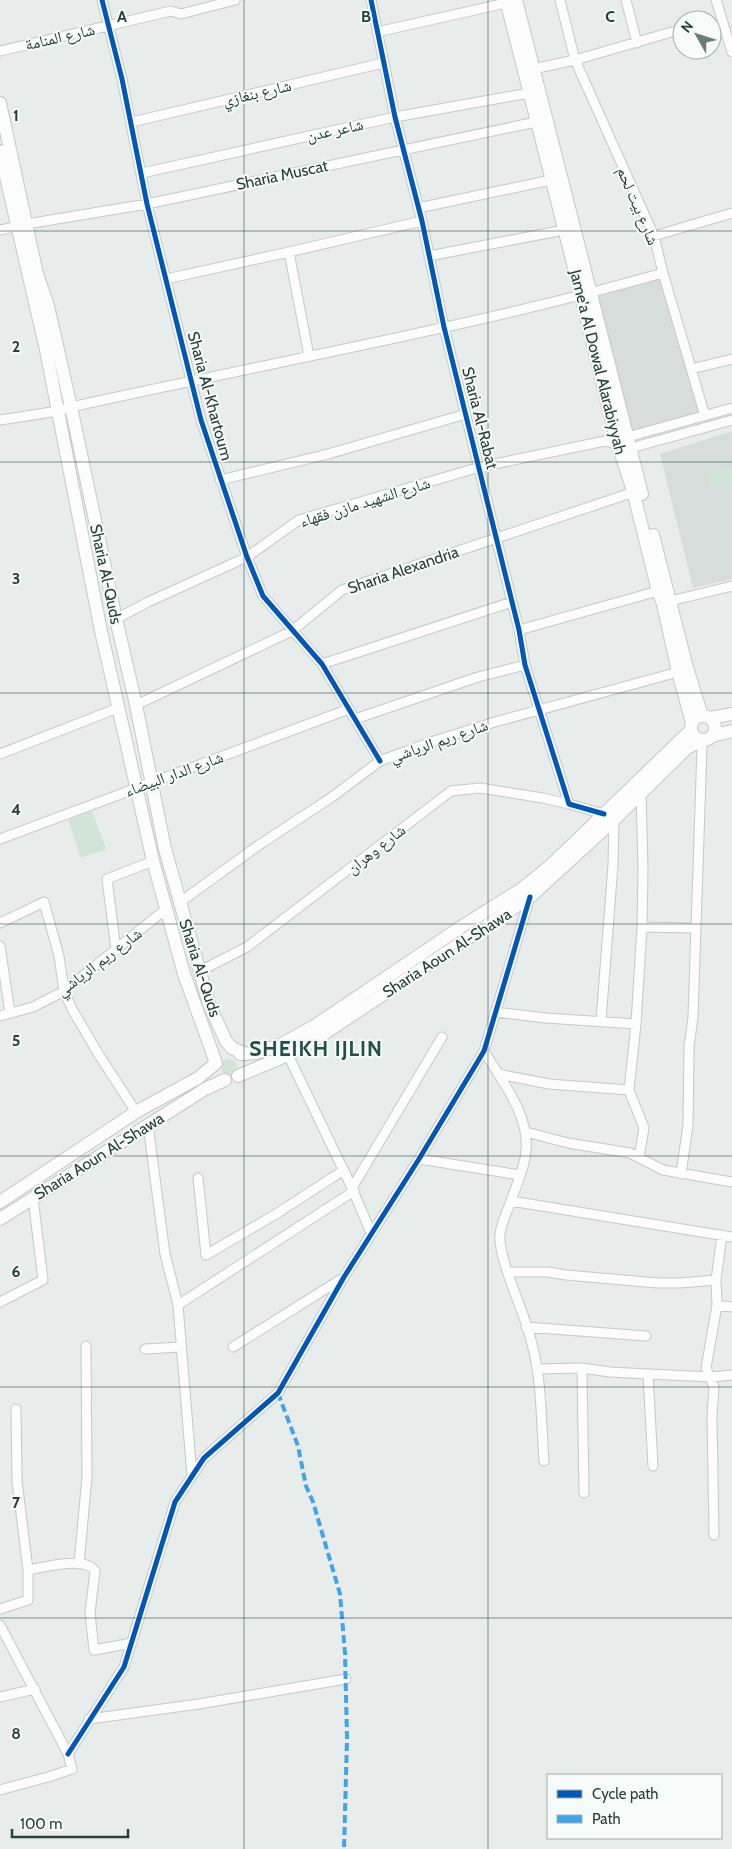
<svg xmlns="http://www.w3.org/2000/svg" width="732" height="1849" font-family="Cabin,'Noto Naskh Arabic',sans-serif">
<rect width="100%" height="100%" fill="#e8ecea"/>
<path fill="#d6ddda" d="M 661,278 L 702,419 L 631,434 L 597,296 Z
M 732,431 L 732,579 L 693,588 L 660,454 Z"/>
<path fill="#d2e4d7" d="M 732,467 L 732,486 L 711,491 L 707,473 Z
M 92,811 L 106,849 L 81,858 L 68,820 Z
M221 1067a8 8 0 1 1 16 0a8 8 0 1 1-16 0Z"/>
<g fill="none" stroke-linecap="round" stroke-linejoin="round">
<defs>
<path id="street" d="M 102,0 L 122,79 L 147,204 L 201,420 L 247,557 L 263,596 L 322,664 L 380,761
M 371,0 L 395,117 L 422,221 L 444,327 L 519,630 L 525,665 L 569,804 L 604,814
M 560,0 L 575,60 L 654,236 L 663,273 L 705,416
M 626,0 L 637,43
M 716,0 L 732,52
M 377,32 L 506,3
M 0,51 L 171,11 L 181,14 L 235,0
M 528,70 L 575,60 L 682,29
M 132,122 L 383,63
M 142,173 L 395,117 L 529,93
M 418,208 L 551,180
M 27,224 L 147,204 L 536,122
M 0,230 L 18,226
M 654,236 L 732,213
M 289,252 L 309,356
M 429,256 L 564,230
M 166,279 L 289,252 L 422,221
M 691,369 L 732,359
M 0,420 L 58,411 L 71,407 C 268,363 468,328 663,273
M 624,438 L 732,408
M 220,480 L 328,454 L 466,414
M 670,601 L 732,586
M 116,619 L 148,602 L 247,557 L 299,520 L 480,467 L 605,441 L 631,448 L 732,420
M 519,630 L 658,591
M 322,664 L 512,602
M 136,705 L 292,631 L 342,590 L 631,493
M 355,719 L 478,677 L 525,665
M 0,754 L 118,708
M 0,839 L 349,709
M 179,903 L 259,845 L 332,797 L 380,761 L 434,741 L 495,722 L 678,672
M 0,923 L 44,902 L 59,956 L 64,991 L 72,1009 L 99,1055 L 136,1112
M 642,927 L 696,928
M 0,946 L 10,1013
M 116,950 L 107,879 L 153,861
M 200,971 L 247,947 L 451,791 L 480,788 L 543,798 L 569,804
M 495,1012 L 546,1018 L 636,1024
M 0,1016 L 33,1007 L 64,991 L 166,909
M 601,1020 L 613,865 L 614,820
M 484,1051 C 501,1080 530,1115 526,1151 C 525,1167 517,1183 512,1198 C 508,1211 498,1228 500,1242 C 505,1277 524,1309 532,1344 C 542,1381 541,1422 544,1461
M 288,1055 L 352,1188 L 371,1233
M 498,1074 L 549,1084 L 629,1090
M 148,1125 L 165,1254 L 178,1305 L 192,1476
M 526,1132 L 568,1143 L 630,1153 L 663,1170 L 732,1182
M 639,1157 L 644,1128 L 629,1090 L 636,1024 L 642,927 L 643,869 L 641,793
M 419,1159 L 520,1175
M 681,1174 L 688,1125 L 689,1047 L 693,1017 L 702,747
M 198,1178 L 206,1255 L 276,1214 L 344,1170
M 352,1188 L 442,1037
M 511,1201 L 732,1237
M 508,1272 L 548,1272 L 566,1275 L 658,1283 L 680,1283 L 716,1280
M 0,1302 L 43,1280 L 33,1198
M 178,1305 L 354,1191
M 717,1305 L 732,1307
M 526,1327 L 646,1336
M 233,1347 L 343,1278
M 145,1349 L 181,1347
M 582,1368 L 584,1493
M 537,1369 L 582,1368 L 610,1372 L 648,1374 L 711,1377 L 732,1375
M 648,1374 L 653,1466
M 714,1535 L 712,1417 L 714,1387 L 706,1368 L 717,1305 L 716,1280 L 722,1235
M 79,1564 L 87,1477 L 86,1346
M 28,1570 C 44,1567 85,1556 95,1571 L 90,1613 L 94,1650 L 132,1643
M 0,1609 L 28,1600 L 28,1570 L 17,1481 L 16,1409
M 0,1625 L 68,1754 L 72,1769 L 48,1777 L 0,1790
M 0,1697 L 35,1689
M 89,1719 L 199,1704 L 346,1679
M 68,1754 L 124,1667 L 175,1502 L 204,1458 L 278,1393 L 344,1277 L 419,1159 L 484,1051 L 530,897"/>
<path id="secondary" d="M 506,0 L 581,295 L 616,439 L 633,491 L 658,591 L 663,604 L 678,672 L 692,723
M 516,0 L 642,494
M 0,103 L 37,274 L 48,306 L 71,407 L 116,619 L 136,705 L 165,849 L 209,1004 L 226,1041 L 232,1048 L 246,1054
M 0,151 L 46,350 L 101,631 L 153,861 L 184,974 L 216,1063 L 198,1078 L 136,1112 L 0,1202
M 653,535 L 686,664 L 702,716
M691 728a12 12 0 1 1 24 0a12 12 0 1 1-24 0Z
M 710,718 L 732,714
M 712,736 L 732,731
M 240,1054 L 256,1053 L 280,1045 L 316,1025 L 461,927 L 523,888 L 550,866 L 691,730
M 238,1076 L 288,1055 L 319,1037 L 530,897 L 614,820 L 687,748 L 702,740
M 0,1219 L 205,1089 L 225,1080"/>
</defs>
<use href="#street" stroke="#c5c9c7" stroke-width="11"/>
<use href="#secondary" stroke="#c4c9c7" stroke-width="14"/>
<use href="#street" stroke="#fcfcfc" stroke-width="9"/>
<use href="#secondary" stroke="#fcfcfc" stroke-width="12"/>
<path stroke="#3ea4ec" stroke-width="4" stroke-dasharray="8 4" stroke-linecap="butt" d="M 278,1393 L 298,1446 L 306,1486 L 313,1502 L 340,1594 L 345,1653 L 347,1738 L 344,1849"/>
<defs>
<path id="cycleway" d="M 102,0 L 122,79 L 147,204 L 201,420 L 247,557 L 263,596 L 322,664 L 380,761
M 371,0 L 395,117 L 422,221 L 444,327 L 519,630 L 525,665 L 569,804 L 604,814
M 68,1754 L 124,1667 L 175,1502 L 204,1458 L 278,1393 L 344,1277 L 419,1159 L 484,1051 L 530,897"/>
</defs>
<use href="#cycleway" stroke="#f6faf8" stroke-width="8"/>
<use href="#cycleway" stroke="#0057b8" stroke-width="5"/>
</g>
<path fill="none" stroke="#263f38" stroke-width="1" stroke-opacity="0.55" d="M 244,0 L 244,1849M 488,0 L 488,1849M 0,231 L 732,231M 0,462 L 732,462M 0,693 L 732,693M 0,924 L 732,924M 0,1156 L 732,1156M 0,1387 L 732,1387M 0,1618 L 732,1618"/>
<g text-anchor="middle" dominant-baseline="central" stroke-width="4" stroke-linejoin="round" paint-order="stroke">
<g font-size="16" fill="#263f38" stroke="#f6faf8">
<text transform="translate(60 37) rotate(-13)">شارع المنامة</text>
<text transform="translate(257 93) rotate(-13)">شارع بنغازي</text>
<text transform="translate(335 130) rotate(-12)">شاعر عدن</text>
<text transform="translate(282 175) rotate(-12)">Sharia Muscat</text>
<text transform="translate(638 206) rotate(67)">شارع بيت لحم</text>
<text transform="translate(598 362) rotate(76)">Jame'a Al Dowal Alarabiyyah</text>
<text transform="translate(210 396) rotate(75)">Sharia Al-Khartoum</text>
<text transform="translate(480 418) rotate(76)">Sharia Al-Rabat</text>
<text transform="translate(365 502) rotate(-17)">شارع الشهيد مازن فقهاء</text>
<text transform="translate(403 570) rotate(-19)">Sharia Alexandria</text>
<text transform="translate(106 574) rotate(78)">Sharia Al-Quds</text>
<text transform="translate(439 741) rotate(-19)">شارع ريم الرياشي</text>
<text transform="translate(174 774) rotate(-20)">شارع الدار البيضاء</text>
<text transform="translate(376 849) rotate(-38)">شارع وهران</text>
<text transform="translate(447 953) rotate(-33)">Sharia Aoun Al-Shawa</text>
<text transform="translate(99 962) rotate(-37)">شارع ريم الرياشي</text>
<text transform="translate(200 968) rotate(72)">Sharia Al-Quds</text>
<text transform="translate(99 1156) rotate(-32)">Sharia Aoun Al-Shawa</text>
</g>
<g font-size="21" font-weight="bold" letter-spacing="1" fill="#235044" stroke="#f6faf8">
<text x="316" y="1048">SHEIKH IJLIN</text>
</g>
</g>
<g font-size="16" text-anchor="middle" font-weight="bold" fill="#263f38" stroke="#f6faf8" stroke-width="4" stroke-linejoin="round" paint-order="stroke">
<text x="122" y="22">A</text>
<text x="366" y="22">B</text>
<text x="610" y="22">C</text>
<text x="16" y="121">1</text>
<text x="16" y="352">2</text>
<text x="16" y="584">3</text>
<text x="16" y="815">4</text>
<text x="16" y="1046">5</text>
<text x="16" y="1277">6</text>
<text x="16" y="1508">7</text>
<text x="16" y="1739">8</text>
</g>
<rect x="547" y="1774" width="175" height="65" fill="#f6faf8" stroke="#a3afab"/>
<rect x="557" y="1790" width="25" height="8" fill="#0057b8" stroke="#a3afab"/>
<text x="592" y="1799" font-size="15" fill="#263f38">Cycle path</text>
<rect x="557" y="1815" width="25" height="8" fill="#3ea4ec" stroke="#a3afab"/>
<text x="592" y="1824" font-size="15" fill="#263f38">Path</text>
<g transform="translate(697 35) rotate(309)"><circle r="24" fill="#f6faf8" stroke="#a3afab"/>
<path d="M0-4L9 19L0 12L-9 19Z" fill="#6a7c76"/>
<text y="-8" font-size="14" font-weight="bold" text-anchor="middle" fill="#263f38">N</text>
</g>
<path d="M12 1829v8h116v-8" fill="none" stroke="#263f38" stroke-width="2.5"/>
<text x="20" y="1829" font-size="15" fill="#263f38" stroke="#f6faf8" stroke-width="4" paint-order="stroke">100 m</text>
</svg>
